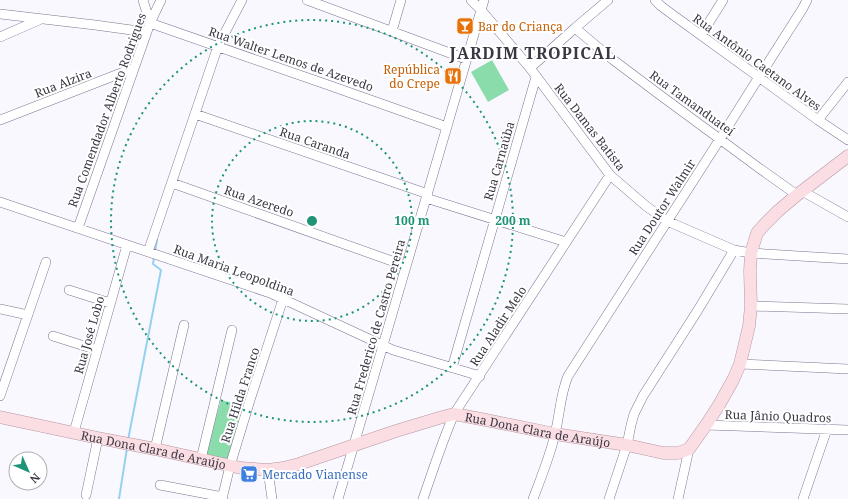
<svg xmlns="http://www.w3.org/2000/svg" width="848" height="499" font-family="'Noto Serif',serif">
<rect width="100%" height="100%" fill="#f9f8ff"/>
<path fill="#8bdcab" d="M 492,60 L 509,90 L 488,102 L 471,72 Z
M 221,400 L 245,406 L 228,460 L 205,456 Z"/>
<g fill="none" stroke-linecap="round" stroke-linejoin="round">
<path stroke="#96d1f2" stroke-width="2" d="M 155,251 L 157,240
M 128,440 L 161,270 L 153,264 L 154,257
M 119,499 L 127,448"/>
<defs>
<path id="minor" d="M 143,0 L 150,23
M 307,0 L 466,59
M 471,0 L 481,10 L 530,68 L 610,175 L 646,206 L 667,221 L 734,250 L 751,253 L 848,259
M 655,0 L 661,6 L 673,15 L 818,120 L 848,140
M 0,14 L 95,25 L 146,32
M 150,23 L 331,86 L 447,127
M 575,28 L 612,59 L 660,95 L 759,168 L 797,195
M 392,31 L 401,0
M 701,35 L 723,0
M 0,37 L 39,20
M 530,68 L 575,28 L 608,0
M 195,114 L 428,194
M 0,120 L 134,68
M 818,120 L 848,82
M 172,183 L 406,266
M 802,191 L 848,217
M 426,198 L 566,242
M 0,202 L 270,293 L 393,350 L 480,376
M 78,228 L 150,23 L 161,0
M 148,252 L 218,46 L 242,0
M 69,290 L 110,303
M 751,306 L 848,309
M 0,309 L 28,315
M 53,336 L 97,350
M 740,364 L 848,369
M 452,368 L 536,77
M 0,396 L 46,262
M 706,425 L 848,430
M 74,432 L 127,245
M 155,449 L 184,325
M 201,459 L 232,330
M 268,470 L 272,499
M 160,485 L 223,497
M 86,495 L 98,438
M 222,499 L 230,466 L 250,400 L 283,299
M 338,499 L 484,0
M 423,499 C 433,470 442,442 454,414 L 610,175
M 533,499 C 541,478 550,456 555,434 C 560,414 560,395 568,376 L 720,139 L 759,77 L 803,8 L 807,0
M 609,499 L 627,445 L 631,425 L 634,414 L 643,396 L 698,310 L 734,250
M 678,499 L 689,449
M 803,499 L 827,429"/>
<g id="major">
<path id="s1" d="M 0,417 L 98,438 L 155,449 L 241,468 L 268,470 L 283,468 L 299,464 L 396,431 L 439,418 L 454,414 L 481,419 L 555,434 L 627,445 L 663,453 L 678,453 L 689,449 L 706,425 L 719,405 L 733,380 L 740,364 L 749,326 L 751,306 L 750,271 L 751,253 L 757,233 L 764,225 L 778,211 L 797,195 L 848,156"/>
</g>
</defs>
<use href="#minor" stroke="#7c7591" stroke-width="10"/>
<use href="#major" stroke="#b696a0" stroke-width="13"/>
<use href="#minor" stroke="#fff" stroke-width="9"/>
<use href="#major" stroke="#fbdee3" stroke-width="12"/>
</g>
<g fill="none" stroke="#1d9478" stroke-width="2" stroke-dasharray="2 4">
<circle cx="312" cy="221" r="100"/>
<circle cx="312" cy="221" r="201"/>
</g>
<defs>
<symbol id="bar-square" viewBox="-11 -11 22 22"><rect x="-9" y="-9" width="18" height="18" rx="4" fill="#e8710a" stroke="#fff"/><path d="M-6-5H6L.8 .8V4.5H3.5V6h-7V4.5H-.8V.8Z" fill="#fff"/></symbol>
<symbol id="restaurant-square" viewBox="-11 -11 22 22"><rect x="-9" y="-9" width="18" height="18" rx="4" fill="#e8710a" stroke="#fff"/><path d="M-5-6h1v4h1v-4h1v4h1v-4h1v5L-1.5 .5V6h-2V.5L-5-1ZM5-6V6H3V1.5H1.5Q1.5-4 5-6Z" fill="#fff"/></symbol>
<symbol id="supermarket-square" viewBox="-11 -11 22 22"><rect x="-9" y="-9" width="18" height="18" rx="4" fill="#3f7fe0" stroke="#fff"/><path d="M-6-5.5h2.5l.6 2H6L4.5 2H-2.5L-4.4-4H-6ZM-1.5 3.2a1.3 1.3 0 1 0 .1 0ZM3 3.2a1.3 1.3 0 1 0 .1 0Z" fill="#fff"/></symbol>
</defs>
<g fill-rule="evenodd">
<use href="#bar-square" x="455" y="16" width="20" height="20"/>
<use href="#restaurant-square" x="443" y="66" width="20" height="20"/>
<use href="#supermarket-square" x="239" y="464" width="20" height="20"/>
</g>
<g text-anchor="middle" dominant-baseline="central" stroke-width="4" stroke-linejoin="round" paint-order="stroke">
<g font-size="12" fill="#c56008" stroke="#fff" text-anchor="start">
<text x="478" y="26">Bar do Criança</text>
<text x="440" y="69" text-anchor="end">República<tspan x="440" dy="14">do Crepe</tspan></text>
</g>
<g font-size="12" fill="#3b3844" stroke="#fff">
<text transform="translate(291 59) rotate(19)">Rua Walter Lemos de Azevedo</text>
<text transform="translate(757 62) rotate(36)">Rua Antônio Caetano Alves</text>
<text transform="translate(63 83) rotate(-21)">Rua Alzira</text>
<text transform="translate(692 103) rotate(36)">Rua Tamanduateí</text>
<text transform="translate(107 110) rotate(-70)">Rua Comendador Alberto Rodrigues</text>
<text transform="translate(590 127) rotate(52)">Rua Damas Batista</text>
<text transform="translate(315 143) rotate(19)">Rua Caranda</text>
<text transform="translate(499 161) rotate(-74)">Rua Carnaúba</text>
<text transform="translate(259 201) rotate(19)">Rua Azeredo</text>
<text transform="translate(662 207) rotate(-57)">Rua Doutor Walmir</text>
<text transform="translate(234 270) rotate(20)">Rua Maria Leopoldina</text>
<text transform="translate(498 326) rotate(-57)">Rua Aladir Melo</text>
<text transform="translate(376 327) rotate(-74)">Rua Frederico de Castro Pereira</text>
<text transform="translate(89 335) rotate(-74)">Rua José Lobo</text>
<text transform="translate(240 395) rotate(-72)">Rua Hilda Franco</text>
<text transform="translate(778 416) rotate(2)">Rua Jânio Quadros</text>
<text stroke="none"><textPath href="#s1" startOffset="553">Rua Dona Clara de Araújo</textPath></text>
<text stroke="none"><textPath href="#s1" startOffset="157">Rua Dona Clara de Araújo</textPath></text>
</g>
<g font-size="12" fill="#366cbe" stroke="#fff" text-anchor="start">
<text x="262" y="474">Mercado Vianense</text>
</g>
<g font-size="16" font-weight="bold" letter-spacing="1" fill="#3b3844" stroke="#fff">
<text x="533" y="53">JARDIM TROPICAL</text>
</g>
</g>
<circle cx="312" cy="221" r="6" fill="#1d9478" stroke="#fff" stroke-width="2"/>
<g font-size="12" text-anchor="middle" font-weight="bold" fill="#1d9478" stroke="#fff" stroke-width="4" stroke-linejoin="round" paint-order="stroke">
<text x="412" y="225">100 m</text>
<text x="513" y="225">200 m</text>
</g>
<g transform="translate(28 471) rotate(135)"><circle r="19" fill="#ffffff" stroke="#b1afb4"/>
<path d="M0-3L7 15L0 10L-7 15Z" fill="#1d9478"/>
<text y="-6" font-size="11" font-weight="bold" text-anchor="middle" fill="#3b3844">N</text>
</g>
</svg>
